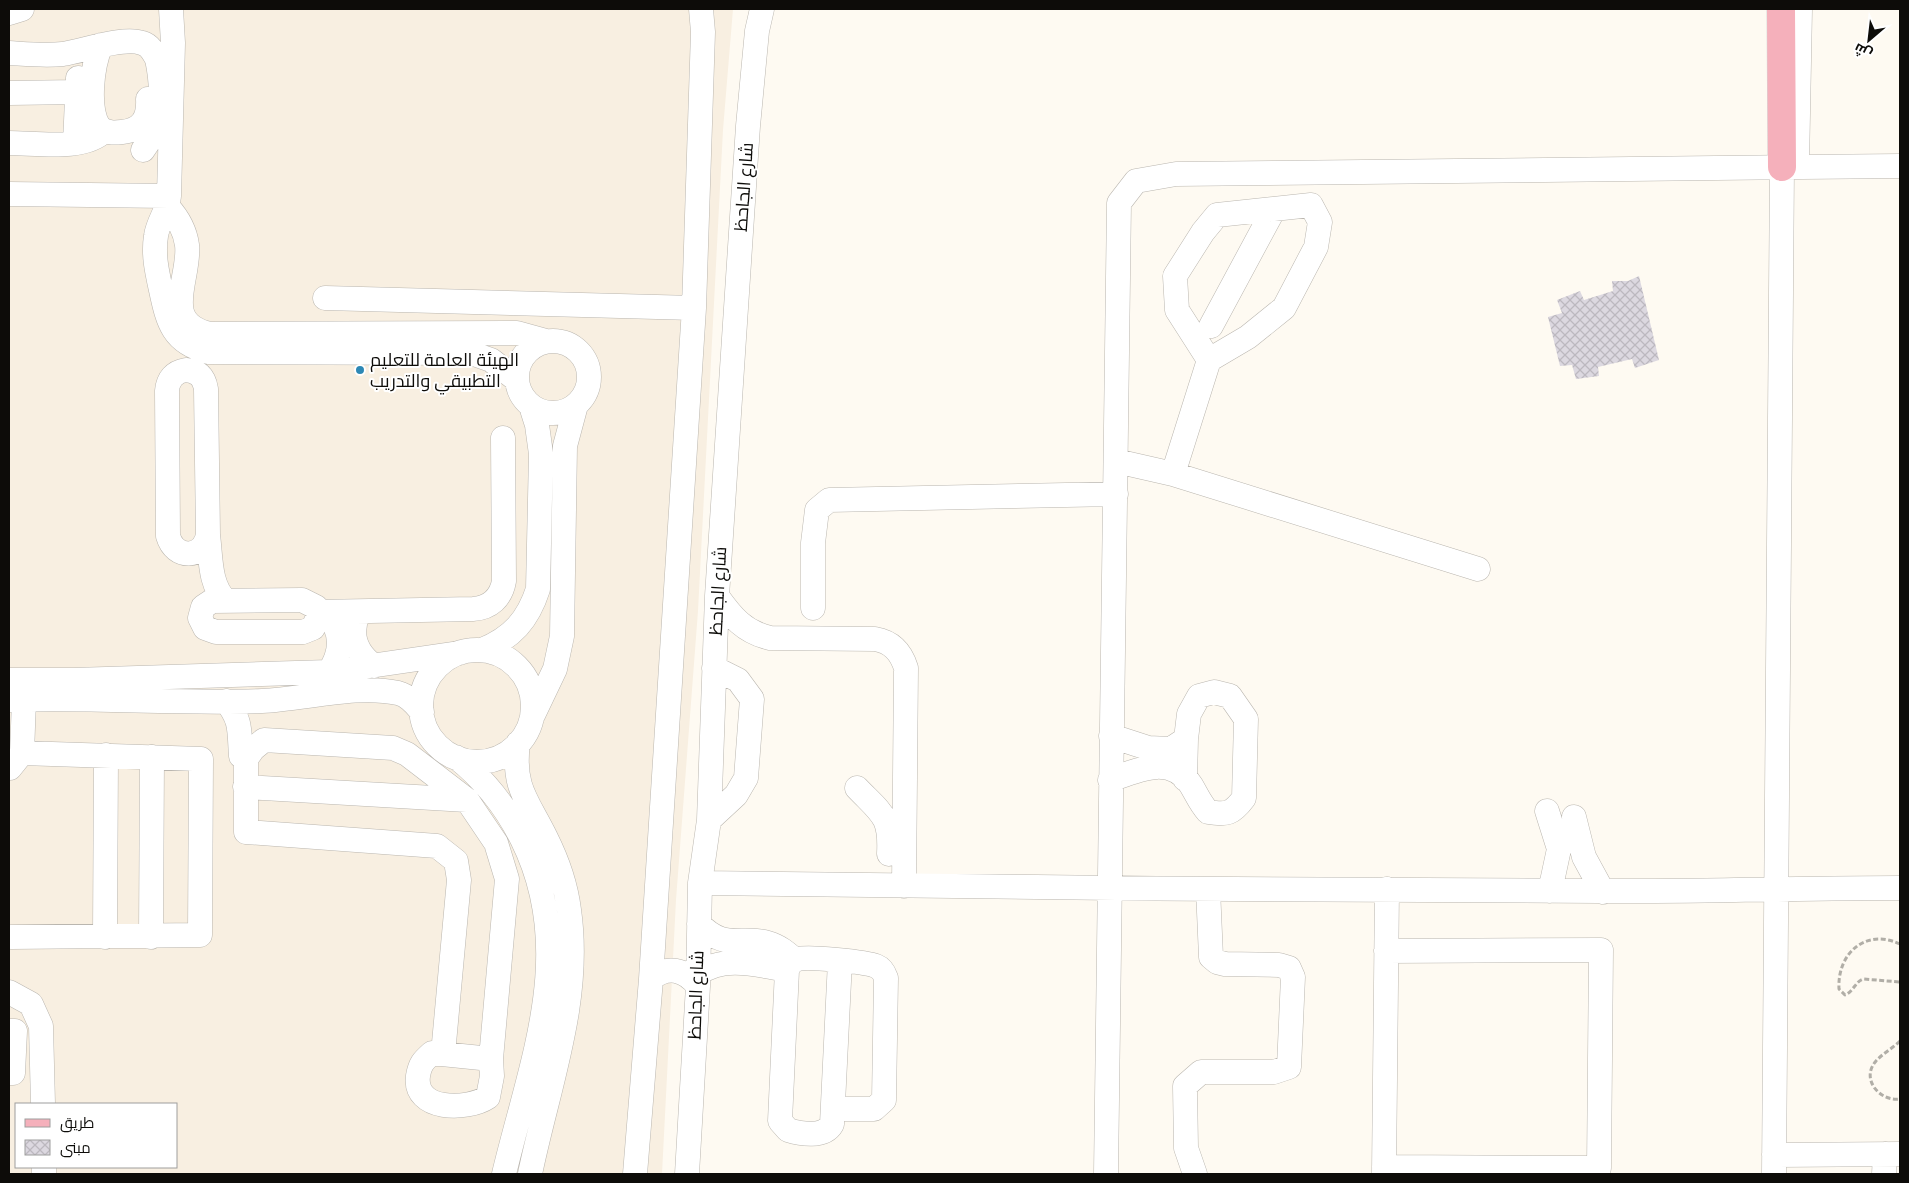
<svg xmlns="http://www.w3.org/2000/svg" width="1909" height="1183" font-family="Cabin,Cairo,sans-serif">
<defs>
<pattern id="building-cross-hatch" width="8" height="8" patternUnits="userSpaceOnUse" patternTransform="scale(1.25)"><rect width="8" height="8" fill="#dcd8e0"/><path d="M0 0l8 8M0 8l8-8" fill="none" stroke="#bcb8bf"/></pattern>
</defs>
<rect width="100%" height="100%" fill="#fefaf2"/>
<path fill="#f8efe1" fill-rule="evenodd" d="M 9,9 L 733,9 L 723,130 L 698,611 L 676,900 L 662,1174 L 9,1174 ZM 16,1104 L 176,1104 L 176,1167 L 16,1167 Z"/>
<path fill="url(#building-cross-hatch)" d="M 1639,276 L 1659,360 L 1635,368 L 1632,359 L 1598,367 L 1599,376 L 1576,379 L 1572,365 L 1560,366 L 1548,317 L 1562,313 L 1557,300 L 1580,291 L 1584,300 L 1613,291 L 1612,281 L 1628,281 Z"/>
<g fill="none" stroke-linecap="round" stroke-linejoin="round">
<defs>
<path id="minor" d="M 171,9 L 173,43 L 169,196 C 168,211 158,221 156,236 C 153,255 157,272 161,290 C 168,323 173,343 209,352 L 471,353 L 491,360 L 517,380
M 9,13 L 22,9
M 101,45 C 92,66 87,108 99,127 C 107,133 113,133 122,132 C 142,130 149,118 148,99
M 9,53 C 26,54 45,56 63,54 C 83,51 124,36 142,43 C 150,45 154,53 157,59 C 164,91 162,124 143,150
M 9,93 L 78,92
M 9,143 C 37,143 84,151 104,131
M 75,143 L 78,78
M 1797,165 L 1800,9
M 9,194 L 169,196
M 168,207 C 178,218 185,230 187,245 C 191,277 159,323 210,334 L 517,333 L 546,341
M 325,298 L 694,308
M 1211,326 L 1274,209
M517 377a36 36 0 1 1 72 0a36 36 0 1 1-72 0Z
M 186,370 C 198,371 204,377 206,389 L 208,535 C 203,559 175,560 168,536 L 167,391 C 168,379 174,372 186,370 Z
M 1116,461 L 1173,474 L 1478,569
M 1173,474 L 1209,360 L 1248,337 L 1284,308 L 1316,247 L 1320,222 L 1311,205 L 1217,215 L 1203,232 L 1175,276 L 1177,310 L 1209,360
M 208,535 C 211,557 209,585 226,601
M 717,596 C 732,617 744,632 770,638 L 875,639 C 892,642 901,652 906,668 L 904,886
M 302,600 L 316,607 L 318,617 L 313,628 L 303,632 L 216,632 L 205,628 L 200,618 L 203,607 L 212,601 Z
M 813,608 L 813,543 L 817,510 L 829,500 L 1116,494
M 318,612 L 473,609 C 490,608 501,598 504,581 L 503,438
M 327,612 C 342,632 343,651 329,672
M 358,614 C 349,635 356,653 374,666
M 482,650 C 512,638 528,620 538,589 L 541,454 L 537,425 L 531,406
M421 706a56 56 0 1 1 112 0a56 56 0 1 1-112 0Z
M 9,680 L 74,680 L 329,672 L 459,653
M 9,700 C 93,697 178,704 262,701 C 305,699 357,684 398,693 C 409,696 415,704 422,712
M 226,701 C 242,721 239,731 241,756 L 246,759
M 533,715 L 555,669 L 562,636 L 565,446 L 576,405
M 1111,736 L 1148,748 L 1171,749 L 1186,739
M 518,743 C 512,788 528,801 546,838 C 557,860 566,886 569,910 C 582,1001 548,1086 530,1174
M 456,757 C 484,779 506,807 522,839 C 578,951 531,1061 504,1174
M 9,766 L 10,768 L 22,753 L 24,700
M 1110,780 C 1138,770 1171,754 1191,785 C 1197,795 1200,803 1208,812 C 1227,815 1232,814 1244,798 L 1246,719 L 1230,696 L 1214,692 L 1199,696 L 1189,714 L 1186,739 L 1185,779
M 245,787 L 467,800
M 857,788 C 882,814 891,816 889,854
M 1547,811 L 1559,849 L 1550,891
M 1574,817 L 1584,857 L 1603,892
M 709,820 L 736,795 L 746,778 L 752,699 L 738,680 L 714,668
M 700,883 C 1000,888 1299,890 1599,891 C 1699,892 1800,888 1900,888
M 699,924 C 725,951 739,935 768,943 C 779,946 787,953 795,960
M 11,937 L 200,935 L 201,759 L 22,753
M 105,937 L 106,755
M 151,937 L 152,757
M 698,974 C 724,955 757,965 787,970
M 651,979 C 667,965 685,969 698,986
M 9,992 L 31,1004 L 41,1026 L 43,1104
M 9,1031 L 15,1031 L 13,1073 L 9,1073
M 432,1053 L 491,1059 L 492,1076 L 488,1097 C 467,1111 413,1111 418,1076 C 420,1064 423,1061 432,1053 Z
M 443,1054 L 459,880 L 456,861 L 437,846 L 246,832 L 246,759 L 253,749 L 264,740 L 393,748 L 407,754 L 467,800 L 496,843 L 507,879 L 491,1059
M 833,1109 L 874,1109 L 884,1100 L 886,978 C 884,972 881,968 876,966 C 866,962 808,956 798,959 C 792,960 789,965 787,970 L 780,1121 L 788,1130 C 801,1134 824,1138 832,1124 L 840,961
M 1774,1155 L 1900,1154
M 44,1167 L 44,1174
M 1384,1167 L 1599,1168 L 1601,950 L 1386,951
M 635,1174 L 651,979 L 694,308 L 703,32 L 701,9
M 687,1174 L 698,986 L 700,883 L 709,820 L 717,596 L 748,126 L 757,31 L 762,9
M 1106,1174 L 1119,203 L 1136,181 L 1176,174 L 1900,166
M 1195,1174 L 1186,1148 L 1185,1086 L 1201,1072 L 1274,1072 L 1289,1067 L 1293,977 L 1289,968 L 1279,965 L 1225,964 L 1217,962 L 1211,957 L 1208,889
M 1384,1174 L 1387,889
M 1774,1174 L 1782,167
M 1884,1174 L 1885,1154"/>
<path id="major" d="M 1781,9 L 1782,167"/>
</defs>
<use href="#minor" stroke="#bab6af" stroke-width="25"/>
<use href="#major" stroke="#d8d8d8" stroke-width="29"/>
<path stroke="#b1aea7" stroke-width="3" stroke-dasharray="5 2.5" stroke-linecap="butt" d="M 1900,944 C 1866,928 1837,953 1839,989 L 1845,995 C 1854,991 1855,982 1863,979 L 1900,982
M 1900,1041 C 1893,1048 1882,1054 1876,1061 C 1860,1079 1880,1102 1900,1099"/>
<use href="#minor" stroke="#fff" stroke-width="24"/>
<use href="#major" stroke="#f5b0bb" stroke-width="28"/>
</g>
<circle fill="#2d88b5" stroke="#fff" stroke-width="2" cx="360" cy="370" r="5"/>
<g text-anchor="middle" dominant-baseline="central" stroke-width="4" stroke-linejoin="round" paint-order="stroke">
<g font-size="18" fill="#0d0c09" stroke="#fff">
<text transform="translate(744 187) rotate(-86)">شارع الجاحظ</text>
<text transform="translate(718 591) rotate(-87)">شارع الجاحظ</text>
<text transform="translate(696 995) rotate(-88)">شارع الجاحظ</text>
</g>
<g font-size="18" fill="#0d0c09" stroke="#fff" text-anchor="start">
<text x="370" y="360">الهيئة العامة للتعليم<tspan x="370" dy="21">التطبيقي والتدريب</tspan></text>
</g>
</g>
<rect width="1909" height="1183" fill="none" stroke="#0d0c09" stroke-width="20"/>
<rect x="15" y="1103" width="162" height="65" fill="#ffffff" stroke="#9e9e9d"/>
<rect x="25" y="1119" width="25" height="8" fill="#f5b0bb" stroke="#9e9e9d"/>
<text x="60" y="1128" font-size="15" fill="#0d0c09">طريق</text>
<rect x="25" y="1140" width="25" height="15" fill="url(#building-cross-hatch)" stroke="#9e9e9d"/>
<text x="60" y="1153" font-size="15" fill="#0d0c09">مبنى</text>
<g transform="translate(1869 40) rotate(208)" stroke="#ffffff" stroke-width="4" paint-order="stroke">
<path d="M0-4L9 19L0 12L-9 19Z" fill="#0d0c09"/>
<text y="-8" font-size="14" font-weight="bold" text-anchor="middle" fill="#0d0c09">ش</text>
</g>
</svg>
